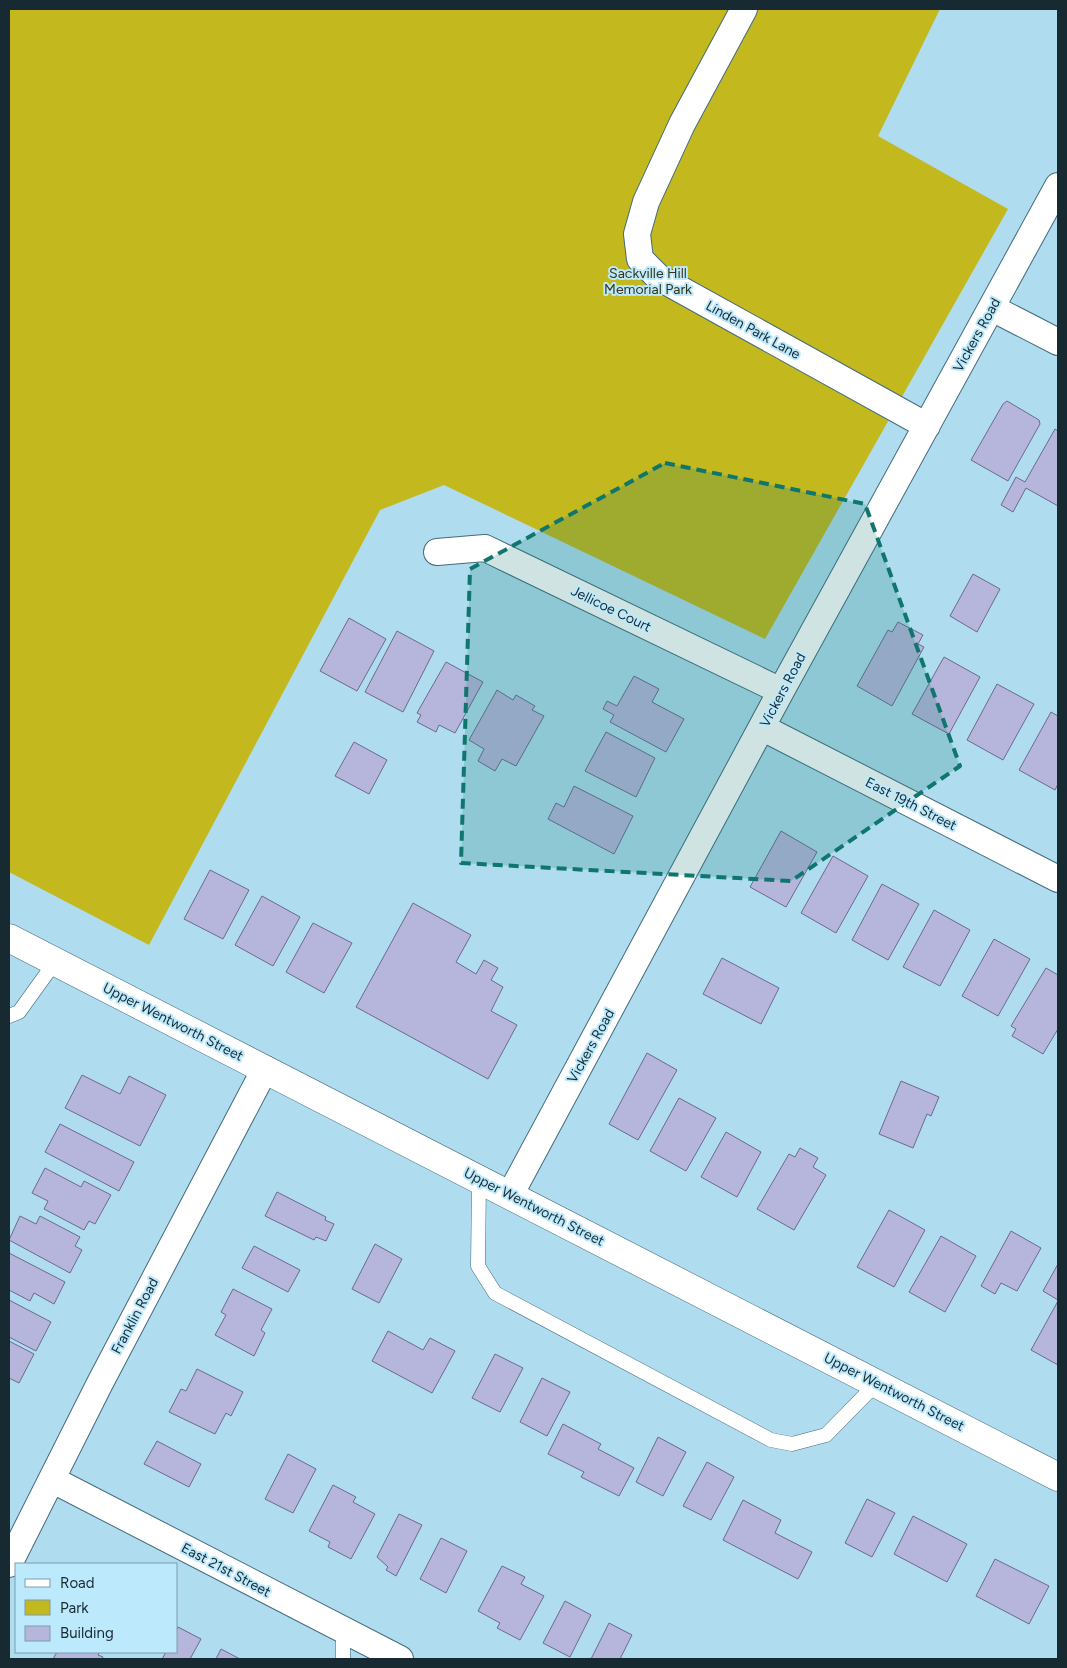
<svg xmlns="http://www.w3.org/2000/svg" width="1067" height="1668" font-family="Figtree,sans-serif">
<rect width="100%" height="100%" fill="#afdcef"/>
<path fill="#c3b81e" d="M 9,9 L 940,9 L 878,136 L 1008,209 L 765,639 L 444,485 L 380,510 L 149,945 L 9,872 Z"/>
<path fill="#b6b6dc" stroke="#6b6a8d" d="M 1007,401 L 1039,420 L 1040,424 L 1008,481 L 971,460 L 1003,404 Z
M 1055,429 L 1058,431 L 1058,506 L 1026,488 L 1013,512 L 1001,505 L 1016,477 L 1025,482 Z
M 973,574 L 1000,589 L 977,632 L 950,616 Z
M 349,618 L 386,639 L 357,691 L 320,671 Z
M 898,622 L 923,635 L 918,644 L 924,647 L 892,706 L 857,686 L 888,630 L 892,632 Z
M 397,631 L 434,651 L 403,712 L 365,692 Z
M 944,657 L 980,677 L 949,734 L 912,714 Z
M 446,662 L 483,682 L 455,733 L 439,725 L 436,732 L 417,722 L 421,715 L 417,713 Z
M 634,676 L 659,689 L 652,702 L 684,719 L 666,752 L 610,722 L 614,715 L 603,709 L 607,701 L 617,706 Z
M 997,684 L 1034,704 L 1003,760 L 967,740 Z
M 497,690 L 513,700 L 516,695 L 535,706 L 532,710 L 544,716 L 516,766 L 502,759 L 495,771 L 478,761 L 484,749 L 469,740 Z
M 1051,712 L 1058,716 L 1058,784 L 1055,790 L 1019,770 Z
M 606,732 L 655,758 L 636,797 L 585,771 Z
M 354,742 L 387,760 L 369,794 L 335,776 Z
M 574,786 L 633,816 L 614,854 L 548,819 L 556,803 L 564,807 Z
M 781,831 L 817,852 L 786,907 L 750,887 Z
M 833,856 L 868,876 L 836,933 L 801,913 Z
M 210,870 L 249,890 L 223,939 L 184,919 Z
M 882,884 L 919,904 L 888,960 L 852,940 Z
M 262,896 L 300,917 L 273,966 L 235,945 Z
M 413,903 L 471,935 L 456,962 L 476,974 L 484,960 L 498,968 L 491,980 L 503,987 L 491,1011 L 517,1025 L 488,1079 L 356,1007 Z
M 934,910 L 970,930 L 940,986 L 903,967 Z
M 313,923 L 352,943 L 324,993 L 286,972 Z
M 994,939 L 1030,959 L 998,1016 L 962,996 Z
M 722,958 L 779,988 L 761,1024 L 703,994 Z
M 1046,968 L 1058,975 L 1058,1029 L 1043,1054 L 1012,1036 L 1016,1029 L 1011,1026 Z
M 647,1053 L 677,1070 L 638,1140 L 609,1124 Z
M 82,1075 L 120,1094 L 129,1076 L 166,1095 L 140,1146 L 65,1108 Z
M 901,1081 L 939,1097 L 931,1116 L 927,1114 L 913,1148 L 879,1134 Z
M 679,1098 L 716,1118 L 686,1171 L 650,1151 Z
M 60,1124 L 134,1162 L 119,1191 L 45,1152 Z
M 726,1132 L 761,1152 L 737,1197 L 701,1177 Z
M 800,1148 L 818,1158 L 813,1167 L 826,1175 L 794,1230 L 757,1209 L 789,1154 L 795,1157 Z
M 45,1168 L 81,1187 L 84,1181 L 111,1195 L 95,1224 L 89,1221 L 84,1230 L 44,1209 L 48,1201 L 32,1193 Z
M 277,1192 L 326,1217 L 325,1220 L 334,1224 L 326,1241 L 316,1237 L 314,1240 L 265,1216 Z
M 889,1210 L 925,1230 L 894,1287 L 857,1267 Z
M 20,1216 L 36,1224 L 40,1216 L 80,1237 L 75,1246 L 82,1250 L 70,1273 L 9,1240 Z
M 1011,1231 L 1041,1248 L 1017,1291 L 1001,1283 L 995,1294 L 981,1286 Z
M 941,1236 L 976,1256 L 945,1312 L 909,1292 Z
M 375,1244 L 402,1259 L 379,1303 L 352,1289 Z
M 254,1246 L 300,1270 L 288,1292 L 242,1268 Z
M 9,1253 L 65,1282 L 54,1304 L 34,1293 L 30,1301 L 9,1290 Z
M 1058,1264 L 1058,1300 L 1043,1291 Z
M 233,1289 L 272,1309 L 261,1330 L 265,1333 L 254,1356 L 215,1335 L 226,1315 L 221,1312 Z
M 9,1300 L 51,1322 L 36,1351 L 9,1337 Z
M 1058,1301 L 1058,1365 L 1031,1350 Z
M 388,1331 L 423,1350 L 430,1338 L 455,1351 L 432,1393 L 372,1361 Z
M 9,1341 L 34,1354 L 19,1383 L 9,1378 Z
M 495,1354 L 523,1368 L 500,1412 L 472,1398 Z
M 197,1369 L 243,1392 L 231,1416 L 226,1413 L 215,1434 L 169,1412 L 181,1389 L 186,1391 Z
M 542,1378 L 570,1392 L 547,1436 L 520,1422 Z
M 563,1424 L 601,1444 L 598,1449 L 634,1468 L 619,1496 L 581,1477 L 584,1472 L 548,1454 Z
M 658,1437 L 686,1452 L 663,1496 L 636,1482 Z
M 157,1441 L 201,1464 L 189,1487 L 144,1464 Z
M 288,1454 L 316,1469 L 293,1513 L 265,1499 Z
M 707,1462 L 734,1477 L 711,1520 L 683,1506 Z
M 333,1485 L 356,1497 L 353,1502 L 375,1514 L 351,1559 L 328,1547 L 330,1542 L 309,1531 Z
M 867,1499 L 895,1513 L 872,1557 L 845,1543 Z
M 743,1500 L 781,1520 L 775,1533 L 812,1552 L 798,1579 L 723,1540 Z
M 399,1514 L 422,1525 L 396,1576 L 386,1570 L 388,1567 L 377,1557 Z
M 913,1516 L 967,1544 L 947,1582 L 894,1554 Z
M 441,1538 L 467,1551 L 446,1593 L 420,1579 Z
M 995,1559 L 1049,1586 L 1029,1624 L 976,1596 Z
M 502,1566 L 525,1577 L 521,1584 L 544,1596 L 520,1640 L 497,1628 L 500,1623 L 478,1611 Z
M 565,1601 L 591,1615 L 570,1657 L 543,1643 Z
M 609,1623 L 632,1635 L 620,1659 L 591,1659 Z
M 178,1627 L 201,1639 L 190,1659 L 162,1659 L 166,1652 L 176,1652 L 176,1631 Z
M 221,1649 L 240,1659 L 216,1659 Z
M 57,1652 L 100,1652 L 98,1655 L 103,1657 L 102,1659 L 53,1659 Z"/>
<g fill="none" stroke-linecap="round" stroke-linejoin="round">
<defs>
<path id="service" d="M 9,1016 L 19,1012 L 55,962
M 479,1180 L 478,1266 L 495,1293 L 771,1440 L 792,1444 L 826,1435 L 877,1383
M 343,1631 L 343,1659"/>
<path id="minor" d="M 744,9 L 682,124 L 646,202 L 637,234 L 640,259 L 658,277 L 927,426
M 992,308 L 1058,342
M 437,552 L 485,548 L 781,691
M 763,728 L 1058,879
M 510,1195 L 781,691 L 1058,186
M 53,1480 L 400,1659
M 9,1564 L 100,1383 L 265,1069"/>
<path id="secondary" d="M 9,938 L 1058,1477"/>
</defs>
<use href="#service" stroke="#426c7d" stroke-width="15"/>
<use href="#minor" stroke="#426c7d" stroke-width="28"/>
<use href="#secondary" stroke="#426c7d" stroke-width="29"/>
<use href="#service" stroke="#fff" stroke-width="14"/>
<use href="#minor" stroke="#fff" stroke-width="26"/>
<use href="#secondary" stroke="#fff" stroke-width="28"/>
</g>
<path fill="#0f766e" fill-opacity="0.2" stroke="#0f766e" stroke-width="4" stroke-dasharray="10 6" stroke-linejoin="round" d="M 665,463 L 865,504 L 960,766 L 791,881 L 461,863 L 470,569 Z"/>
<g text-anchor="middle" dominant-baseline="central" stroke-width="4" stroke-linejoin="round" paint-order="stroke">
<g font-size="14" fill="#34331a" stroke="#bce9fc">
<text x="648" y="273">Sackville Hill<tspan x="648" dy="16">Memorial Park</tspan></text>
</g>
<g font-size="14" fill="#182a31" stroke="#bce9fc">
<text transform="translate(753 330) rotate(29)">Linden Park Lane</text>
<text transform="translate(977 335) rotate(-61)">Vickers Road</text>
<text transform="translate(611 609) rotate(26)">Jellicoe Court</text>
<text transform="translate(783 690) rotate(-62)">Vickers Road</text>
<text transform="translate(911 804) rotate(27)">East 19th Street</text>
<text transform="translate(173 1022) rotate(27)">Upper Wentworth Street</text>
<text transform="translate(591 1046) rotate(-61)">Vickers Road</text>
<text transform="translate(534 1207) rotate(27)">Upper Wentworth Street</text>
<text transform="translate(135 1316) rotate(-62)">Franklin Road</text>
<text transform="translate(894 1392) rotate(27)">Upper Wentworth Street</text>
<text transform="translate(226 1570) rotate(28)">East 21st Street</text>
</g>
</g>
<rect width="1067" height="1668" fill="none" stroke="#182a31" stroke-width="20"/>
<rect x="15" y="1563" width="162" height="90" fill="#bce9fc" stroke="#7a9dab"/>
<rect x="25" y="1579" width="25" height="8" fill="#ffffff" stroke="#7a9dab"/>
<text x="60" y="1588" font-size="15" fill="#182a31">Road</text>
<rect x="25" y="1600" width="25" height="15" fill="#c3b81e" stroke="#7a9dab"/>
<text x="60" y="1613" font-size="15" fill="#182a31">Park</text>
<rect x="25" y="1626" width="25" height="15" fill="#b6b6dc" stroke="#7a9dab"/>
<text x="60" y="1638" font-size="15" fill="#182a31">Building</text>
</svg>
